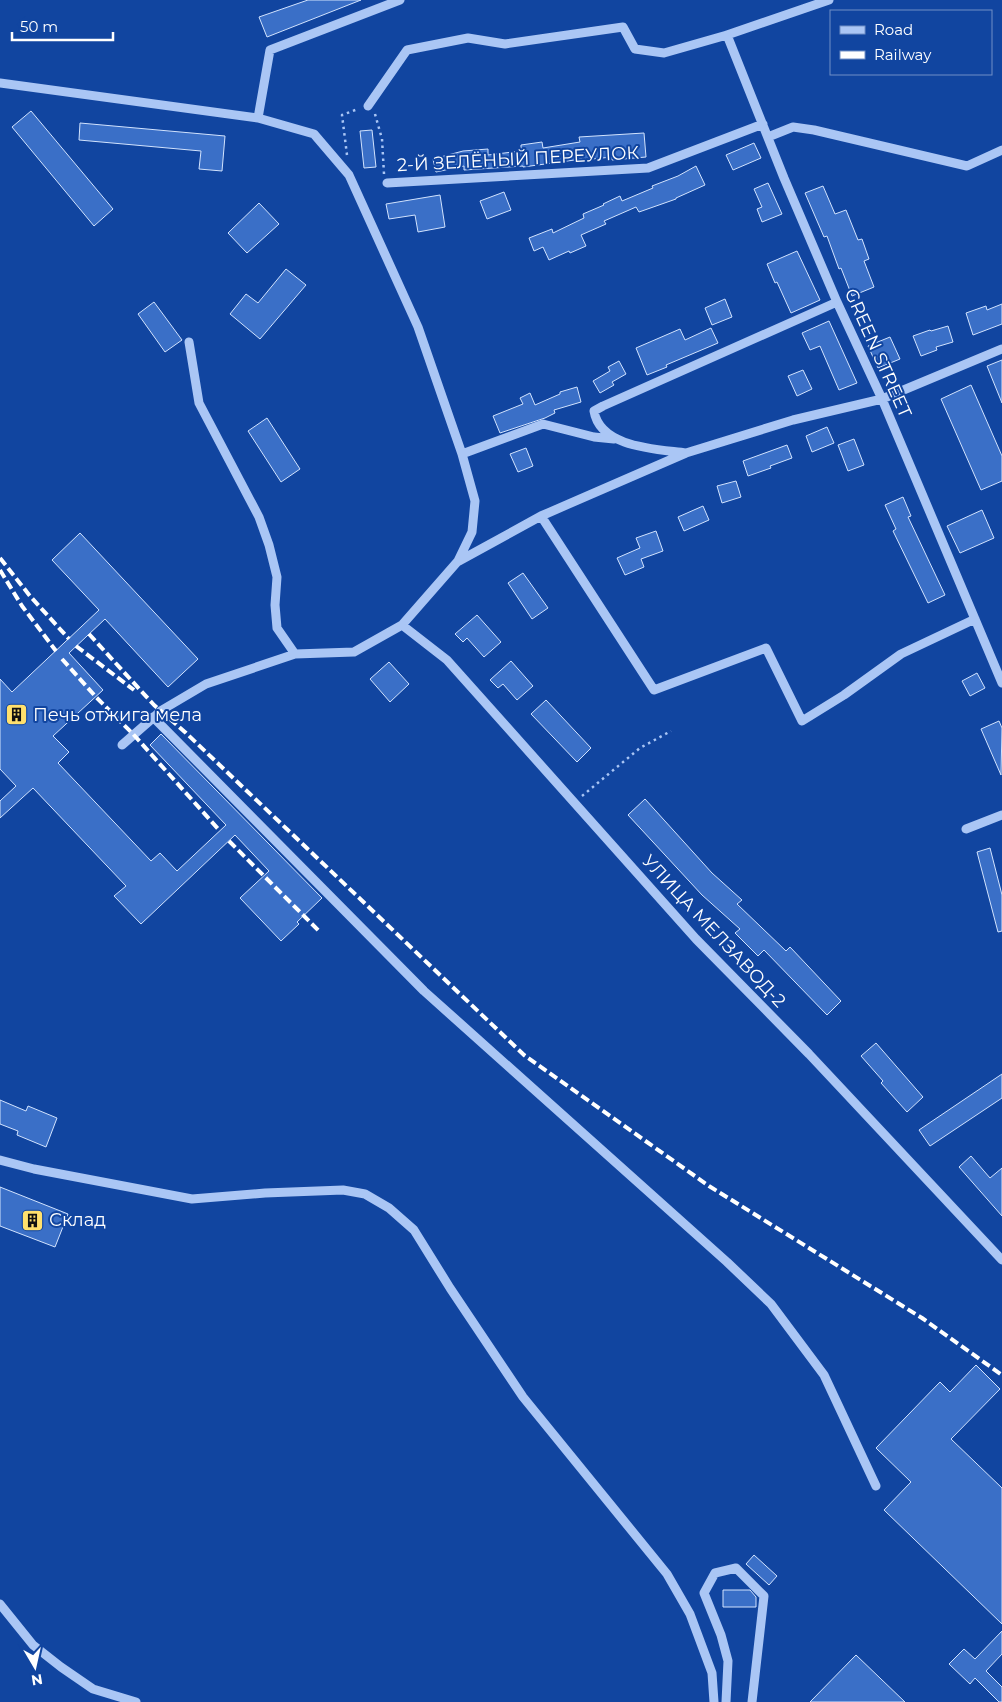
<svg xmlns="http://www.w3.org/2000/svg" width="1002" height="1702" font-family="Montserrat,sans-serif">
<rect width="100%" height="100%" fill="#1145a0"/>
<path fill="#3a6fc7" stroke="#d2e3fe" d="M 308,0 L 361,0 L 267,37 L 259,17 Z
M 31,111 L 113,209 L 94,226 L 12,127 Z
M 80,123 L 225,136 L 222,171 L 199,169 L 201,151 L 79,140 Z
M 372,130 L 376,167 L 364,168 L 360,131 Z
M 644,133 L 646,157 L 612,160 L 612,157 L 582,160 L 582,159 L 523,167 L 523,166 L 464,170 L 464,166 L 436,172 L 433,159 L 463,151 L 488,149 L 488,155 L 521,151 L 521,145 L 542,142 L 543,148 L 580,142 L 579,137 Z
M 754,143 L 761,158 L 733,170 L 726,155 Z
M 696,166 L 705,185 L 676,198 L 676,199 L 639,212 L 636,207 L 604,221 L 606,224 L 581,235 L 586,246 L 570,253 L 569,251 L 549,260 L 543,247 L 534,251 L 529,238 L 552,229 L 553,233 L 584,218 L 583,214 L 604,205 L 603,204 L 620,196 L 622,201 L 653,188 L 652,186 L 678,176 Z
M 768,183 L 782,214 L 762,222 L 757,209 L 762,207 L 754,189 Z
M 823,186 L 835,214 L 846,210 L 858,240 L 862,239 L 869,259 L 864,261 L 874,287 L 852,296 L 841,268 L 839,269 L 827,236 L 824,237 L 805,193 Z
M 504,192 L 511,210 L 487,219 L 480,201 Z
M 440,195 L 445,227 L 418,232 L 415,215 L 389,219 L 386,204 Z
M 259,203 L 279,224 L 247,253 L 228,233 Z
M 797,251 L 820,300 L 791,313 L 777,282 L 775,283 L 767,264 Z
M 286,269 L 306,285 L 260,339 L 230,314 L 246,294 L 258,303 Z
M 725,299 L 732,317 L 712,325 L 705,308 Z
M 154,302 L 182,340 L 165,352 L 138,314 Z
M 1002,304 L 1002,324 L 973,335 L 966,313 L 986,306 L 987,310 Z
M 829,321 L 857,383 L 839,390 L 820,346 L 810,350 L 802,333 Z
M 948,326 L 953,342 L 936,347 L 937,350 L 921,356 L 913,336 L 930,330 L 931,331 Z
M 711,328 L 718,343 L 666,365 L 667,367 L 647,375 L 636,348 L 680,329 L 685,340 Z
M 890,337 L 900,359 L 878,368 L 868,346 Z
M 1002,360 L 1002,403 L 987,366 Z
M 619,361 L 626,374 L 612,382 L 614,385 L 600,393 L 593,381 L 610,371 L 608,367 Z
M 803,370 L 812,389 L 797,396 L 788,376 Z
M 971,385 L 1002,456 L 1002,481 L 981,490 L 941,399 Z
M 577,387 L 581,402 L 554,410 L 555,413 L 545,418 L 500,433 L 493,416 L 523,404 L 520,398 L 530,393 L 535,405 L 560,394 L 560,392 Z
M 267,418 L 300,469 L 281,482 L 248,431 Z
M 827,427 L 834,443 L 812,452 L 806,436 Z
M 854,439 L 864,465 L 848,471 L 838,445 Z
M 787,445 L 792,458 L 770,466 L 771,468 L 748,476 L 743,461 Z
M 526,448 L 533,466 L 518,472 L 510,454 Z
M 736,481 L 741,497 L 722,503 L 717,486 Z
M 903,497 L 911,516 L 908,517 L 945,595 L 928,603 L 893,531 L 896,529 L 885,505 Z
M 703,506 L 709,520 L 684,531 L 678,517 Z
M 982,510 L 994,538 L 960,553 L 947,526 Z
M 656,531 L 663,551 L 641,559 L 644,567 L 625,575 L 617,558 L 640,548 L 636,538 Z
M 80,533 L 198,659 L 168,687 L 105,619 L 69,653 L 103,690 L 53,736 L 69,752 L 58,763 L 151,861 L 160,853 L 177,871 L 226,825 L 150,745 L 161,734 L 322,898 L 297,922 L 299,924 L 281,941 L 240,898 L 269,871 L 235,835 L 141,924 L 114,896 L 126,886 L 33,788 L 0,818 L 0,801 L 16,786 L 0,769 L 0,679 L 12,692 L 99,610 L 52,560 Z
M 523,573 L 548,608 L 532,619 L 508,583 Z
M 477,615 L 501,642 L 484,657 L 467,638 L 463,642 L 455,634 Z
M 511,661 L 533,686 L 517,700 L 503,684 L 498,688 L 490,680 Z
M 389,662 L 409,684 L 390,702 L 370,679 Z
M 977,673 L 985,688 L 970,696 L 962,681 Z
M 546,700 L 591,748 L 577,762 L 531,714 Z
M 999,721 L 1002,728 L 1001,775 L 981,729 Z
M 645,799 L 712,873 L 742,900 L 737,904 L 786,951 L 790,947 L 841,1001 L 827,1015 L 764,950 L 758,956 L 735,933 L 740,929 L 702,895 L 628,815 Z
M 990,848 L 1002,895 L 1002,931 L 998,932 L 977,852 Z
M 876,1043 L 923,1097 L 907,1112 L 881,1083 L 883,1081 L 861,1056 Z
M 1002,1074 L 1002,1098 L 930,1146 L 919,1130 Z
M 0,1100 L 26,1111 L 28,1106 L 57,1118 L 46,1147 L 17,1135 L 18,1131 L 0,1124 Z
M 971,1156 L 990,1178 L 1002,1168 L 1002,1216 L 959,1167 Z
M 0,1187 L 68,1214 L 55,1247 L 0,1226 Z
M 976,1365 L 1000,1389 L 951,1439 L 1002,1488 L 1002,1624 L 884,1510 L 911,1482 L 876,1448 L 940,1382 L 950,1392 Z
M 754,1555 L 777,1576 L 769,1585 L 746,1564 Z
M 723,1590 L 750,1590 L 756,1597 L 756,1607 L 723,1607 Z
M 1002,1631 L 1002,1654 L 986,1671 L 1002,1687 L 1002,1702 L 999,1702 L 975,1678 L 970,1684 L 949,1664 L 964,1649 L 975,1659 Z
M 856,1655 L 905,1702 L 810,1702 Z"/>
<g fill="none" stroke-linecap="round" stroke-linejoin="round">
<path stroke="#aac6f5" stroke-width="2.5" stroke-dasharray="2.5 4" stroke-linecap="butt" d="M 375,114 L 382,139 L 384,174
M 347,155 L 342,115 L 358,109
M 582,796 L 640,748 L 671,731"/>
<path stroke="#aac6f5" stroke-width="9" d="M 727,35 L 784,178 L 837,302 L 882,399 L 1002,683
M 0,83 L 258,118 L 314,134 L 349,175 L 418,327 L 462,454 L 475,501 L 472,532 L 458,561 L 402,625 L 354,652 L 295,654 L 206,684 L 162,710 L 122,745
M 368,106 L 407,50 L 468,38 L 505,44 L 623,27 L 635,49 L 664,53 L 727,35 L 829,0
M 258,118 L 270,50 L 400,0
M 768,137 L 793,127 L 814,130 L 967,166 L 1002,150
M 387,183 L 648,168 L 763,124
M 189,342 L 199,403 L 259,517 L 269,545 L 277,577 L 275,605 L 277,628 L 295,654
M 686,453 C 657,449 600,448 594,411 L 603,406 L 837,302
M 462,454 L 543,424 L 594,437 L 614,439
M 541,516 L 654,690 L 766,648 L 802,721 L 844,695 L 901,654 L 975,619
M 459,561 L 541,516 L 686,453 L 793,420 L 882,399 L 1002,349
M 402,625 L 447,660 L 696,939 L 809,1054 L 1002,1260
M 153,717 L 424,991 L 727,1262 L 771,1304 L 824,1375 L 876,1486
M 966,829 L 1002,815
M 0,1160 L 34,1169 L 192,1199 L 265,1193 L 343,1190 L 365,1194 L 389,1208 L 414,1230 L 450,1288 L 523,1397 L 667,1574 L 690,1614 L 712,1673 L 714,1702
M 0,1604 L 33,1645 L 61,1667 L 93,1689 L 136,1702
M 726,1702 L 728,1661 L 721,1635 L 704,1593 L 715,1573 L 736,1568 L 764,1596 L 752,1702"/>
<path stroke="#fff" stroke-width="4" stroke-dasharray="9 4" stroke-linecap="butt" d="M 0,558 L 30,596 L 69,639
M 0,570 L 22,606 L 56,651
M 89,634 L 154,705 L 186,733 L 524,1055 L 709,1186 L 922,1318 L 1002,1375
M 76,646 L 134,690
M 62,659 L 96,697 L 133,734 L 220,831
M 229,841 L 319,931"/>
</g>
<defs>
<symbol id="building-square" viewBox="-11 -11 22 22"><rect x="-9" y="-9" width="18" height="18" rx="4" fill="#ffe06d" stroke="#1145a0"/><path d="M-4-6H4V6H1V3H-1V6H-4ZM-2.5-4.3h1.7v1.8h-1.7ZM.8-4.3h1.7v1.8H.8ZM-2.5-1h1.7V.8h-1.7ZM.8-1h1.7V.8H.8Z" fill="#111"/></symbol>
</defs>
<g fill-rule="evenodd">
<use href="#building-square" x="4" y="702" width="25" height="25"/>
<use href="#building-square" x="20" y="1208" width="25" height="25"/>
</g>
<g text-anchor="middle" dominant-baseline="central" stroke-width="4" stroke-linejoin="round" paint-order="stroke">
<g font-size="18" fill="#fff" stroke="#1145a0">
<text transform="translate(518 159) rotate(-3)">2-Й ЗЕЛЁНЫЙ ПЕРЕУЛОК</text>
<text transform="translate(878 353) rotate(66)">GREEN STREET</text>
<text transform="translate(714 931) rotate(47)">УЛИЦА МЕЛЗАВОД-2</text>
</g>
<g font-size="18" fill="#fff" stroke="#1145a0" text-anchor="start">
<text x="33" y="715">Печь отжига мела</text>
<text x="49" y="1220">Склад</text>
</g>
</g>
<rect x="830" y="10" width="162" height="65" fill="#1145a0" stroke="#708fc6"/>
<rect x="840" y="26" width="25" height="8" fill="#aac6f5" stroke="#708fc6"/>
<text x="874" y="35" font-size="15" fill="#ffffff">Road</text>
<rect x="840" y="51" width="25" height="8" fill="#ffffff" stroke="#708fc6"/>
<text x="874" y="60" font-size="15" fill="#ffffff">Railway</text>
<g transform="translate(35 1667) rotate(171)" stroke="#1145a0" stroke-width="4" paint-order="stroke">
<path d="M0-4L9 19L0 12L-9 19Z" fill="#ffffff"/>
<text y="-8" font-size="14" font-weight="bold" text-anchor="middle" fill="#ffffff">N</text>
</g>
<path d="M12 32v8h101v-8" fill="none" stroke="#ffffff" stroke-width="2.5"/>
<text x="20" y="32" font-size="15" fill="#ffffff" stroke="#1145a0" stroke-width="4" paint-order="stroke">50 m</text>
</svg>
